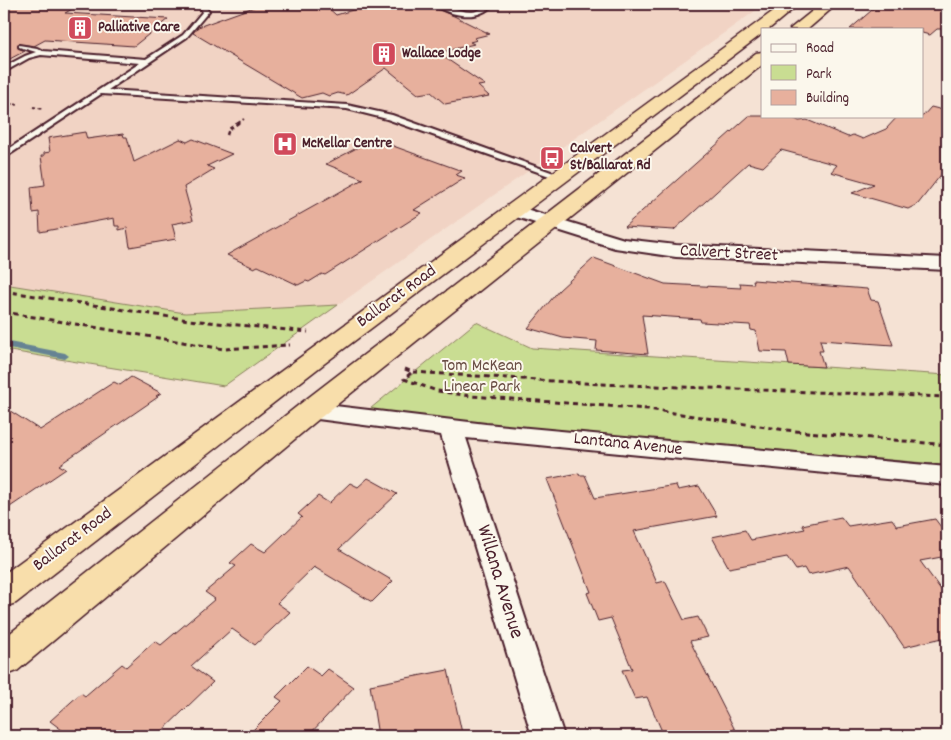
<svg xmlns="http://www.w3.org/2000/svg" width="951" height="740" font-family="Dekko,sans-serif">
<rect width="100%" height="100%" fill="#f5e2d4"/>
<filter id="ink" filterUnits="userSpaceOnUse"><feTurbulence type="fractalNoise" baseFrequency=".02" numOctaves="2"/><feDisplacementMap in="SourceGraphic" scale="10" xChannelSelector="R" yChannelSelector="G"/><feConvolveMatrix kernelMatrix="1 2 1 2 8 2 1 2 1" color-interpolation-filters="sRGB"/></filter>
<g filter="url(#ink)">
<path fill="#f1d3c4" d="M 4,4 L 765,4 L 338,305 L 185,313 L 4,284 Z"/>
<path fill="#c9dd92" stroke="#8a7e5e" d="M 4,284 L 185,313 L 338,305 L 224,386 L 4,350 Z
M 476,322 L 532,348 L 947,375 L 947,465 L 365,413 Z"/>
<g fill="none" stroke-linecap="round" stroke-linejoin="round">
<path fill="#668393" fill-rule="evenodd" d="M 4,341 L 65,353 L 69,356 L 65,359 L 4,347 Z"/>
</g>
<path fill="#e7b09d" stroke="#4a1f2b" d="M 4,4 L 81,4 L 65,13 L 168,19 L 134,46 L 45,40 L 34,46 L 18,44 L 18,48 L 25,51 L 4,62 Z
M 262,4 L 324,4 L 336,15 L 373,4 L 424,4 L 454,16 L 490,34 L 474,38 L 477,40 L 470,42 L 474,44 L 438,53 L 485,85 L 478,86 L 489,96 L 445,104 L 431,92 L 418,94 L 386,68 L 347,95 L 338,93 L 329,96 L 322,93 L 302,98 L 193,33 L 198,27 Z
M 879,4 L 947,4 L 947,29 L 937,29 L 930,35 L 922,33 L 922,29 L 850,29 Z
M 931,107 L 947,111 L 947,167 L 918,204 L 908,209 L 852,193 L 874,184 L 831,172 L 837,165 L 781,150 L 763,167 L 748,163 L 674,230 L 624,227 L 749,116 L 789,116 L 799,121 L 807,120 L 848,137 L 853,135 L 863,139 L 886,129 L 898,116 L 923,116 Z
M 85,132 L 87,139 L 123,134 L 124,137 L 127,137 L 134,162 L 180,139 L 187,142 L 193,139 L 232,154 L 207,166 L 214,169 L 184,187 L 193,220 L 172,224 L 176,239 L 130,247 L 127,228 L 119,230 L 119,226 L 115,226 L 114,218 L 40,232 L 39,212 L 33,213 L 31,187 L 45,185 L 41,156 L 44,156 L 44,153 L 50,152 L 48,138 Z
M 374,139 L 462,171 L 456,175 L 465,178 L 414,210 L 422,213 L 325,275 L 322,274 L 309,282 L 306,281 L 298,285 L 258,266 L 254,268 L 227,255 L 363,179 L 326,164 Z
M 594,258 L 665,284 L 741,288 L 740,283 L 754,284 L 753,280 L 867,289 L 871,300 L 878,301 L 893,345 L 820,340 L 823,351 L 819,351 L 824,367 L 789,365 L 786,352 L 760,351 L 756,331 L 751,330 L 750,325 L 701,322 L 700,319 L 642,315 L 648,354 L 596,350 L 597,341 L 563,338 L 528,328 L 559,290 Z
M 131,377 L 161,393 L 156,396 L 158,397 L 59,465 L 66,469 L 4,511 L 4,407 L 40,430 L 114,382 L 120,385 Z
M 579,473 L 580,475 L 585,475 L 595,498 L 676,485 L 678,490 L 699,486 L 717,516 L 634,531 L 657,583 L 665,581 L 684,620 L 698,617 L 708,637 L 690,641 L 738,736 L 664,736 L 647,697 L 635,699 L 622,670 L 632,669 L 611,618 L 598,621 L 587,593 L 591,592 L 547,479 Z
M 368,478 L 397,494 L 339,549 L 393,581 L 372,602 L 314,567 L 277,603 L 290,612 L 255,645 L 232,629 L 191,666 L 213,682 L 157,736 L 70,736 L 50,721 L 81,693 L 85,696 L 122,664 L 126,667 L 155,641 L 161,645 L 215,599 L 205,592 L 236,566 L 230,563 L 251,544 L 265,552 L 302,517 L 298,514 L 318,496 L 329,503 L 350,483 L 358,487 Z
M 841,517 L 848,526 L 892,519 L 897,526 L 935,519 L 947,535 L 947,556 L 920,561 L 947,598 L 947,637 L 904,647 L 849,566 L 808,575 L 804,568 L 796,570 L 787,557 L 729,568 L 712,537 L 745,530 L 751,540 L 805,529 L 802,525 Z
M 307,666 L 321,676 L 328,669 L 354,687 L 308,736 L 247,736 L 282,701 L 276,697 Z
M 448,670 L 462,733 L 444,736 L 378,736 L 370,685 Z"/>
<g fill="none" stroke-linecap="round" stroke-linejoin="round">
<defs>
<path id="service" d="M 196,4 L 202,4 L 209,11 L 187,37 L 108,90 L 347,105 L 392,115 L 565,177 L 561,180 L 558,179 L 387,119 L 347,109 L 101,94 L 4,158 L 4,152 L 140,63 L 41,55 L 29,58 L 4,72 L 4,67 L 25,56 L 36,52 L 19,47 L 19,45 L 37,48 L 43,51 L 146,59 L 183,35 L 203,11 Z
M 433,4 C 451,3 471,22 487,4 L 493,4 C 479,22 450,16 433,4 Z"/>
<path id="minor" d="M 516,206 L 624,239 L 676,245 L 947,258 L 947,270 L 676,257 L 615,248 L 510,215 L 507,211 L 510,207 Z
M 310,403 L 486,424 L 947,467 L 947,485 L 466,438 L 564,736 L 532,736 L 441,435 L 302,417 L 298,411 L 302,405 Z"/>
<path id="trunk" d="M 783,4 L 799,4 L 769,29 L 762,29 L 762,34 L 325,363 L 16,603 L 4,607 L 4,574 Z
M 821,4 L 837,4 L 808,29 L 790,29 Z
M 762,52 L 762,65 L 320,418 L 17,671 L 4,676 L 4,638 L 300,404 L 756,53 Z"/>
</defs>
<use href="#service" stroke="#4a1f2b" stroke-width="4"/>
<use href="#minor" stroke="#4a1f2b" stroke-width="4"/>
<use href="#trunk" stroke="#4a1f2b" stroke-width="3"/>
<path stroke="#4a1f2b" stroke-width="2" stroke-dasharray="3 2.5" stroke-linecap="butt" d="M 4,103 L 19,105
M 33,107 L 43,109
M 238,123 L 244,119"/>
<path stroke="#4a1f2b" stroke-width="2.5" stroke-dasharray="4 3" stroke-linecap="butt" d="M 227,135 L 229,129 L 240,122"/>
<path stroke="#4a1f2b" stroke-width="3" stroke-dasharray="5 4" stroke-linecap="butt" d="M 4,291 L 189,320 L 308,332
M 4,312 L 224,349 L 290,345
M 405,369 L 412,372 L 404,379 L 437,391 L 471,396 L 648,409 L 785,430 L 947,445
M 413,372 L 600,384 L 947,397"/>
<use href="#service" fill="#fbf7ec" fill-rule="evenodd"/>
<use href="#minor" fill="#fbf7ec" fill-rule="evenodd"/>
<use href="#trunk" fill="#f8deab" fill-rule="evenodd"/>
</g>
</g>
<defs>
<symbol id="building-square" viewBox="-11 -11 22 22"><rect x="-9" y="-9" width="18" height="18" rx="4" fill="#d1495b" stroke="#fbf7ec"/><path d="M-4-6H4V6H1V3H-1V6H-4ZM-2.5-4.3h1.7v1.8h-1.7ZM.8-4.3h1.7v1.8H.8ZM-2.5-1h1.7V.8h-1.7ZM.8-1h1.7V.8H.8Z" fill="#fff"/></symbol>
<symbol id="hospital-square" viewBox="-11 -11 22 22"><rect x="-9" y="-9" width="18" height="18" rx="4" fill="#d1495b" stroke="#fbf7ec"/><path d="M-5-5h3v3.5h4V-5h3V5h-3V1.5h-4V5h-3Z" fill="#fff"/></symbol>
<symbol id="bus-square" viewBox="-11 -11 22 22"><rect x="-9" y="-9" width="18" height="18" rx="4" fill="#d1495b" stroke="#fbf7ec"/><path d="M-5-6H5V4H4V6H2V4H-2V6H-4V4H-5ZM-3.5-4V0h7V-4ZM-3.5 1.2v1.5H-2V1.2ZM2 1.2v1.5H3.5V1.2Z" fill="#fff"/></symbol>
</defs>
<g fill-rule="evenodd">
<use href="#building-square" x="66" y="14" width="28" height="28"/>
<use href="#building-square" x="370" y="40" width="28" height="28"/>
<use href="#hospital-square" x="271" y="130" width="28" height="28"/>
<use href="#bus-square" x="538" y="144" width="28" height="28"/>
</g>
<g text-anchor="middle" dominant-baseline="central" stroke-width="4" stroke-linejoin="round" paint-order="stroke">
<g font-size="15" font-weight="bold" fill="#4a1f2b" stroke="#fbf7ec" text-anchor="start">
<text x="98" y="28">Palliative Care</text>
<text x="402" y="54">Wallace Lodge</text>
<text x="302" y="144">McKellar Centre</text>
<text x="570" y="149">Calvert<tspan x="570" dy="17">St/Ballarat Rd</tspan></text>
</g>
<g font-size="18" fill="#4a1f2b" stroke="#fbf7ec">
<text transform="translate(729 254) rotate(3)">Calvert Street</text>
<text transform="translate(397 297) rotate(-36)">Ballarat Road</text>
<text transform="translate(628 445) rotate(6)">Lantana Avenue</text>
<text transform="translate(73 540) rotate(-37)">Ballarat Road</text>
</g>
<g font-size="18" fill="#6a4e45" stroke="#fbf7ec">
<text x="482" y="366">Tom McKean<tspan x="482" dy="21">Linear Park</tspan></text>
</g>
<g font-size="21" fill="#4a1f2b" stroke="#fbf7ec">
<text transform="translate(499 582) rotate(73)">Willana Avenue</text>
</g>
</g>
<rect width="951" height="740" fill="none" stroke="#fbf7ec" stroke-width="20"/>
<rect x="10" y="10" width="931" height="720" fill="none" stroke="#4a1f2b" stroke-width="2" filter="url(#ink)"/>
<rect x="761" y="28" width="162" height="90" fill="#fbf7ec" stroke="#b4a19f"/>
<rect x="771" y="44" width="25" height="8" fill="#fbf7ec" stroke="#b4a19f"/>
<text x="806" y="52" font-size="15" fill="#4a1f2b">Road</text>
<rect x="771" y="65" width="25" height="15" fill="#c9dd92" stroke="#b4a19f"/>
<text x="806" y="78" font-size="15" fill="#4a1f2b">Park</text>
<rect x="771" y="90" width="25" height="15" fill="#e7b09d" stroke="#b4a19f"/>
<text x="806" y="102" font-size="15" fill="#4a1f2b">Building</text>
</svg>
